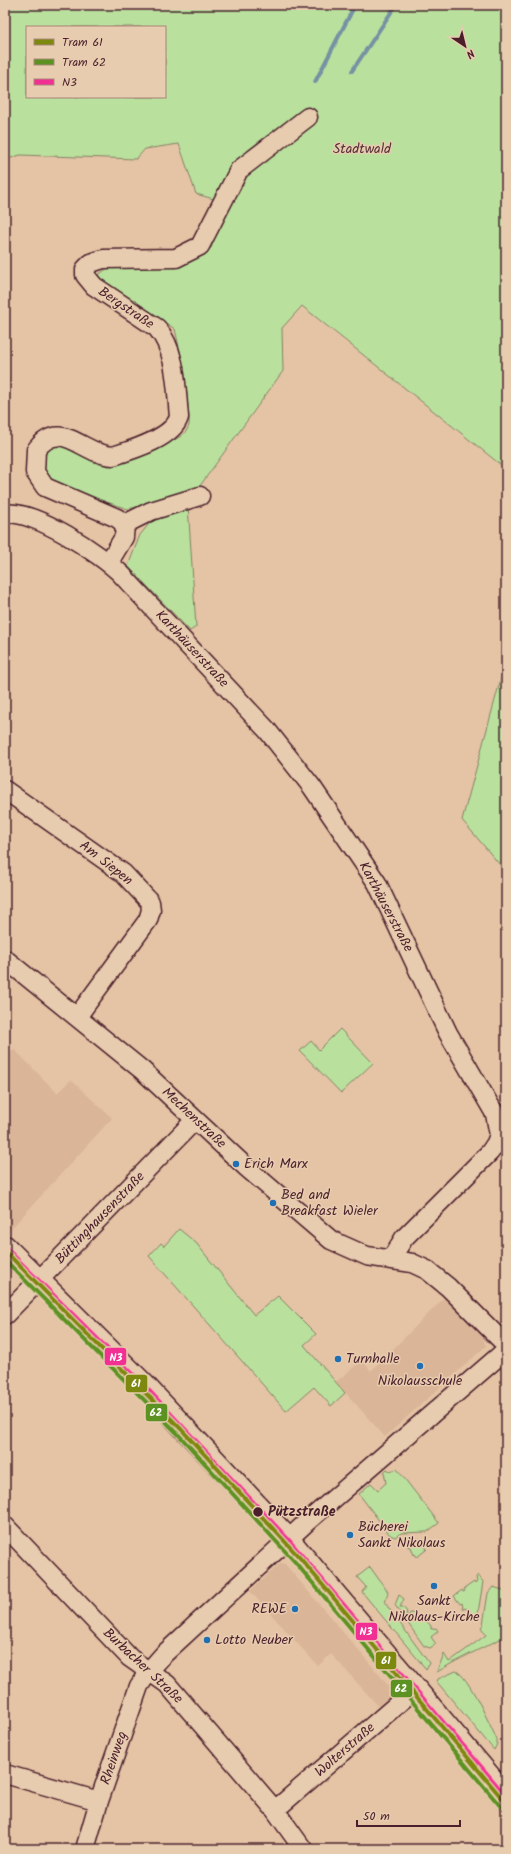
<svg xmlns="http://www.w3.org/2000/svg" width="511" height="1854" font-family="Kalam,sans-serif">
<rect width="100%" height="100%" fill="#e5c4a5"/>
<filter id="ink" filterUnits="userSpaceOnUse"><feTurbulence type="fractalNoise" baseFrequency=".025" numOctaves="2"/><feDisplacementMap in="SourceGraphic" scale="8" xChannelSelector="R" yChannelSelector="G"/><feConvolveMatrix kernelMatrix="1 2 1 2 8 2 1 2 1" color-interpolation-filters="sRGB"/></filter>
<g filter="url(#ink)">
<path fill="#dab598" d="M 14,1049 L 57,1093 L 71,1080 L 112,1118 L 9,1231 L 5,1228 L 5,1058 Z
M 444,1298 L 481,1333 L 486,1346 L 385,1437 L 336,1382 L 362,1360 L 371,1371 Z
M 281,1563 L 285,1564 L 393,1691 L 392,1697 L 380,1708 L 331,1654 L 318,1666 L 250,1591 Z"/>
<path fill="#b9e19d" stroke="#828064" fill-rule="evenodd" d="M 5,5 L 506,5 L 506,469 L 302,306 L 282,328 L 283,371 L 194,494 L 128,509 L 67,489 L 47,477 C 43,465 41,444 61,446 C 72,447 89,463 106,464 C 126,465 146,454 163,445 C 173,440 186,437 189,425 C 190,420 188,412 188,407 C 186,380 181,355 175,329 L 117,292 L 106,287 L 98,275 L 108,268 L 182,260 L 211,248 L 228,203 L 196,194 L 179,144 L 145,149 L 136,159 L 20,155 L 5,160 ZM 27,27 L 165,27 L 165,97 L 27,97 Z
M 188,505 L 196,627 L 190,631 L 128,566 L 140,535 L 156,515 Z
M 506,660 L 506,872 L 462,820 Z
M 340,1029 L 373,1063 L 341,1093 L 300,1051 L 311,1041 L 319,1050 Z
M 179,1229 L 196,1243 L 254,1315 L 278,1296 L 316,1334 L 304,1345 L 345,1393 L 331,1406 L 314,1387 L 286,1411 L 149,1256 L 161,1243 L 164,1246 Z
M 387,1469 L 390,1471 L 397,1469 L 439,1523 L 427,1532 L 401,1533 L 395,1537 L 390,1535 L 359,1494 L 371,1483 L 378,1490 L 386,1483 L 384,1472 Z
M 402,1539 L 419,1539 L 427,1549 L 417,1557 L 415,1554 L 414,1555 L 411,1547 L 407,1546 L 409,1545 L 407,1542 L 405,1543 Z
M 370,1567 L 388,1592 L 385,1603 L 429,1663 L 426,1669 L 362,1592 L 366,1587 L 357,1577 Z
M 478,1575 L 483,1582 L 478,1613 L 473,1617 L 468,1609 L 463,1608 L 462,1603 L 460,1604 L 454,1596 L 462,1590 L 463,1592 L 465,1591 L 464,1589 L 474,1582 L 475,1584 L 477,1582 L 476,1577 Z
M 493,1587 L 506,1591 L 506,1636 L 454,1662 L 437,1672 L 444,1654 L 449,1662 L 486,1635 L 481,1627 L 483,1625 L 488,1593 Z
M 399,1595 L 404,1599 L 400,1607 L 403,1607 L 407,1612 L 406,1615 L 409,1616 L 410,1613 L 416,1614 L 418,1620 L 422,1620 L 424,1618 L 431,1626 L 431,1629 L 436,1628 L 438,1631 L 431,1637 L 436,1644 L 430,1648 L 424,1646 L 395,1605 Z
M 456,1671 C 468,1675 491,1727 497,1740 L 497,1744 L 494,1750 L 437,1682 L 438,1679 Z"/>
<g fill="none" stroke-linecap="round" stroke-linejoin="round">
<path stroke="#7591a3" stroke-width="4" d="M 352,71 L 396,5
M 315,82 L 355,5"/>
<defs>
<path id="minor" d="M 5,514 C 32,508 102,555 121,574 L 267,730 L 312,787 L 377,883 L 448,1033 L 495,1114 L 499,1135 L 496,1143 L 490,1152 L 404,1238 L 391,1259
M 125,524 L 117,518 L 45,487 L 35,472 L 36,450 C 61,417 83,455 113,456 C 132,450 173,438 179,417 C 176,387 177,352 157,328 L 94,286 L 85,275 L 85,269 L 91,263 L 103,259 L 176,258 L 200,246 L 239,170 L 308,117
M 109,562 L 124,537 L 125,524 L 151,511 L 200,496
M 5,790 L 123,873 L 150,902 L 151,910 L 148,920 L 77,1017
M 5,959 L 142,1070 L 247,1168 L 331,1240 L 367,1256 L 412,1263 L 427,1270 L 448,1287 L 506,1345
M 5,1315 L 195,1120
M 5,1526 L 130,1658 L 167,1684 L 275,1810 L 303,1849
M 5,1774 L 99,1801
M 275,1810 L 415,1689
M 85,1849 L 99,1801 L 139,1686 L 149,1671 L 164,1654 L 308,1521 L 506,1350"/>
<path id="major" d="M 5,1247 L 143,1384 L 288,1539 L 506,1796"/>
</defs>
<use href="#minor" stroke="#4a1f2b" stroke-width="21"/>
<use href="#major" stroke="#4a1f2b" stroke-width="25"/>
<use href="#minor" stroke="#e8ccaf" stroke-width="18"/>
<use href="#major" stroke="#e8ccaf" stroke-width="22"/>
<defs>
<path id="bus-1" d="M 5,1247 L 143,1384 L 288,1539 L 506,1796"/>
</defs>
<use href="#bus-1" stroke="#e8ccaf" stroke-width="7"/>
<use href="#bus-1" stroke="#f23094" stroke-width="4"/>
<defs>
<path id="tram-1" d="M 5,1251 L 181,1429 L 300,1558 L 506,1803"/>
<path id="tram-2" d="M 5,1260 L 177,1433 L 295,1562 L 501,1807"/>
</defs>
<use href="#tram-1" stroke="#e8ccaf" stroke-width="7"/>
<use href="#tram-2" stroke="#e8ccaf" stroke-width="7"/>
<use href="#tram-1" stroke="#7d880f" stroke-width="4"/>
<use href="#tram-2" stroke="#5c9222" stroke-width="4"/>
</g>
</g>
<g fill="#1f6fb2" stroke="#e8ccaf" stroke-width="1.5">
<circle cx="236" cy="1164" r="4"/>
<circle cx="273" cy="1203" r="4"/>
<circle cx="338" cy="1359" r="4"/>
<circle cx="420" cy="1366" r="4"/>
<circle cx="350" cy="1535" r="4"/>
<circle cx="434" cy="1586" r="4"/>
<circle cx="295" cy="1609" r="4"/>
<circle cx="207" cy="1640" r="4"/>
</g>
<circle fill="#4a1f2b" stroke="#e8ccaf" stroke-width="1.5" cx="258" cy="1512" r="5.5"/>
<g text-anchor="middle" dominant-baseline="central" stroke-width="3" stroke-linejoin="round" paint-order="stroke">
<g font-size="14" fill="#553236" stroke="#e8ccaf">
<text x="362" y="149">Stadtwald</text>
</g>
<g font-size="14" fill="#4a1f2b" stroke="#e8ccaf">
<text transform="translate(126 308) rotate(34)">Bergstraße</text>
<text transform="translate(192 649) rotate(47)">Karthäuserstraße</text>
<text transform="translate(106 863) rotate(38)">Am Siepen</text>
<text transform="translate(386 907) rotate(62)">Karthäuserstraße</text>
<text transform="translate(194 1118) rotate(43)">Mechenstraße</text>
<text transform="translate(100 1218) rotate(-46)">Büttinghausenstraße</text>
<text transform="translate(143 1666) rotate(43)">Burbacher Straße</text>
<text transform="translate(345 1750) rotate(-41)">Wolterstraße</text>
<text transform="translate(114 1758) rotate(-71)">Rheinweg</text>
</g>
<g font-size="14" fill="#4a1f2b" stroke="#e8ccaf" text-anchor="start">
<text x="244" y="1164">Erich Marx</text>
<text x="281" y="1195">Bed and<tspan x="281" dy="16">Breakfast Wieler</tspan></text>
<text x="346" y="1359">Turnhalle</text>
<text x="420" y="1381" text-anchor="middle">Nikolausschule</text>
<text x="358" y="1527">Bücherei<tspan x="358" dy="16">Sankt Nikolaus</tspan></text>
<text x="434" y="1601" text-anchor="middle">Sankt<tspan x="434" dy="16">Nikolaus-Kirche</tspan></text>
<text x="287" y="1609" text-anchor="end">REWE</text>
<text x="215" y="1640">Lotto Neuber</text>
</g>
<g font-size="14" font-weight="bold" fill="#4a1f2b" stroke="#e8ccaf" text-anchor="start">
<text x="268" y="1512">Pützstraße</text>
</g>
</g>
<g stroke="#e8ccaf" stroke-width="1.5">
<rect x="104" y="1347" width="23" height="19" rx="4" fill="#f23094"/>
<rect x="125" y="1374" width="23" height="19" rx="4" fill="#7d880f"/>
<rect x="145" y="1403" width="23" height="19" rx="4" fill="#5c9222"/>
<rect x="355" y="1622" width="23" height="19" rx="4" fill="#f23094"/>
<rect x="375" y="1651" width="22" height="19" rx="4" fill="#7d880f"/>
<rect x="390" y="1679" width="23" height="19" rx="4" fill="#5c9222"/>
</g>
<g font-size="11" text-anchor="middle" font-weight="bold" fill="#fff">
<text x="116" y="1361">N3</text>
<text x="136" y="1387">61</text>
<text x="156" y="1416">62</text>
<text x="366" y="1635">N3</text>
<text x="386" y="1664">61</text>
<text x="401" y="1692">62</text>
</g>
<rect width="511" height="1854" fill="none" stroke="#e8ccaf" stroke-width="20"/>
<rect x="10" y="10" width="491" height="1834" fill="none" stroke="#4a1f2b" stroke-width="1.5" filter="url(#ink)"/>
<rect x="26" y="26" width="140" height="72" fill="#e8ccaf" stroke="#a9877a"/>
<rect x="34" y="39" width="20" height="6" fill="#7d880f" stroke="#a9877a"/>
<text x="62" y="46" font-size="12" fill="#4a1f2b">Tram 61</text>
<rect x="34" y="59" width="20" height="6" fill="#5c9222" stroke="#a9877a"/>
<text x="62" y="66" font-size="12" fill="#4a1f2b">Tram 62</text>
<rect x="34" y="79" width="20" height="6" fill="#f23094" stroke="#a9877a"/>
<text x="62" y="86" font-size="12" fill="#4a1f2b">N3</text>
<g transform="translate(465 46) rotate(145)" stroke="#e8ccaf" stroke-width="3" paint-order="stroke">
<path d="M0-3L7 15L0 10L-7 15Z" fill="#4a1f2b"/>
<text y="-6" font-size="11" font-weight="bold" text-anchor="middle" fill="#4a1f2b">N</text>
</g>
<path d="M357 1820v6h103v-6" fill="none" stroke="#4a1f2b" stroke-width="2"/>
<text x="363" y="1820" font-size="12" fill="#4a1f2b" stroke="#e8ccaf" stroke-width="3" paint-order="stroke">50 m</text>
</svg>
